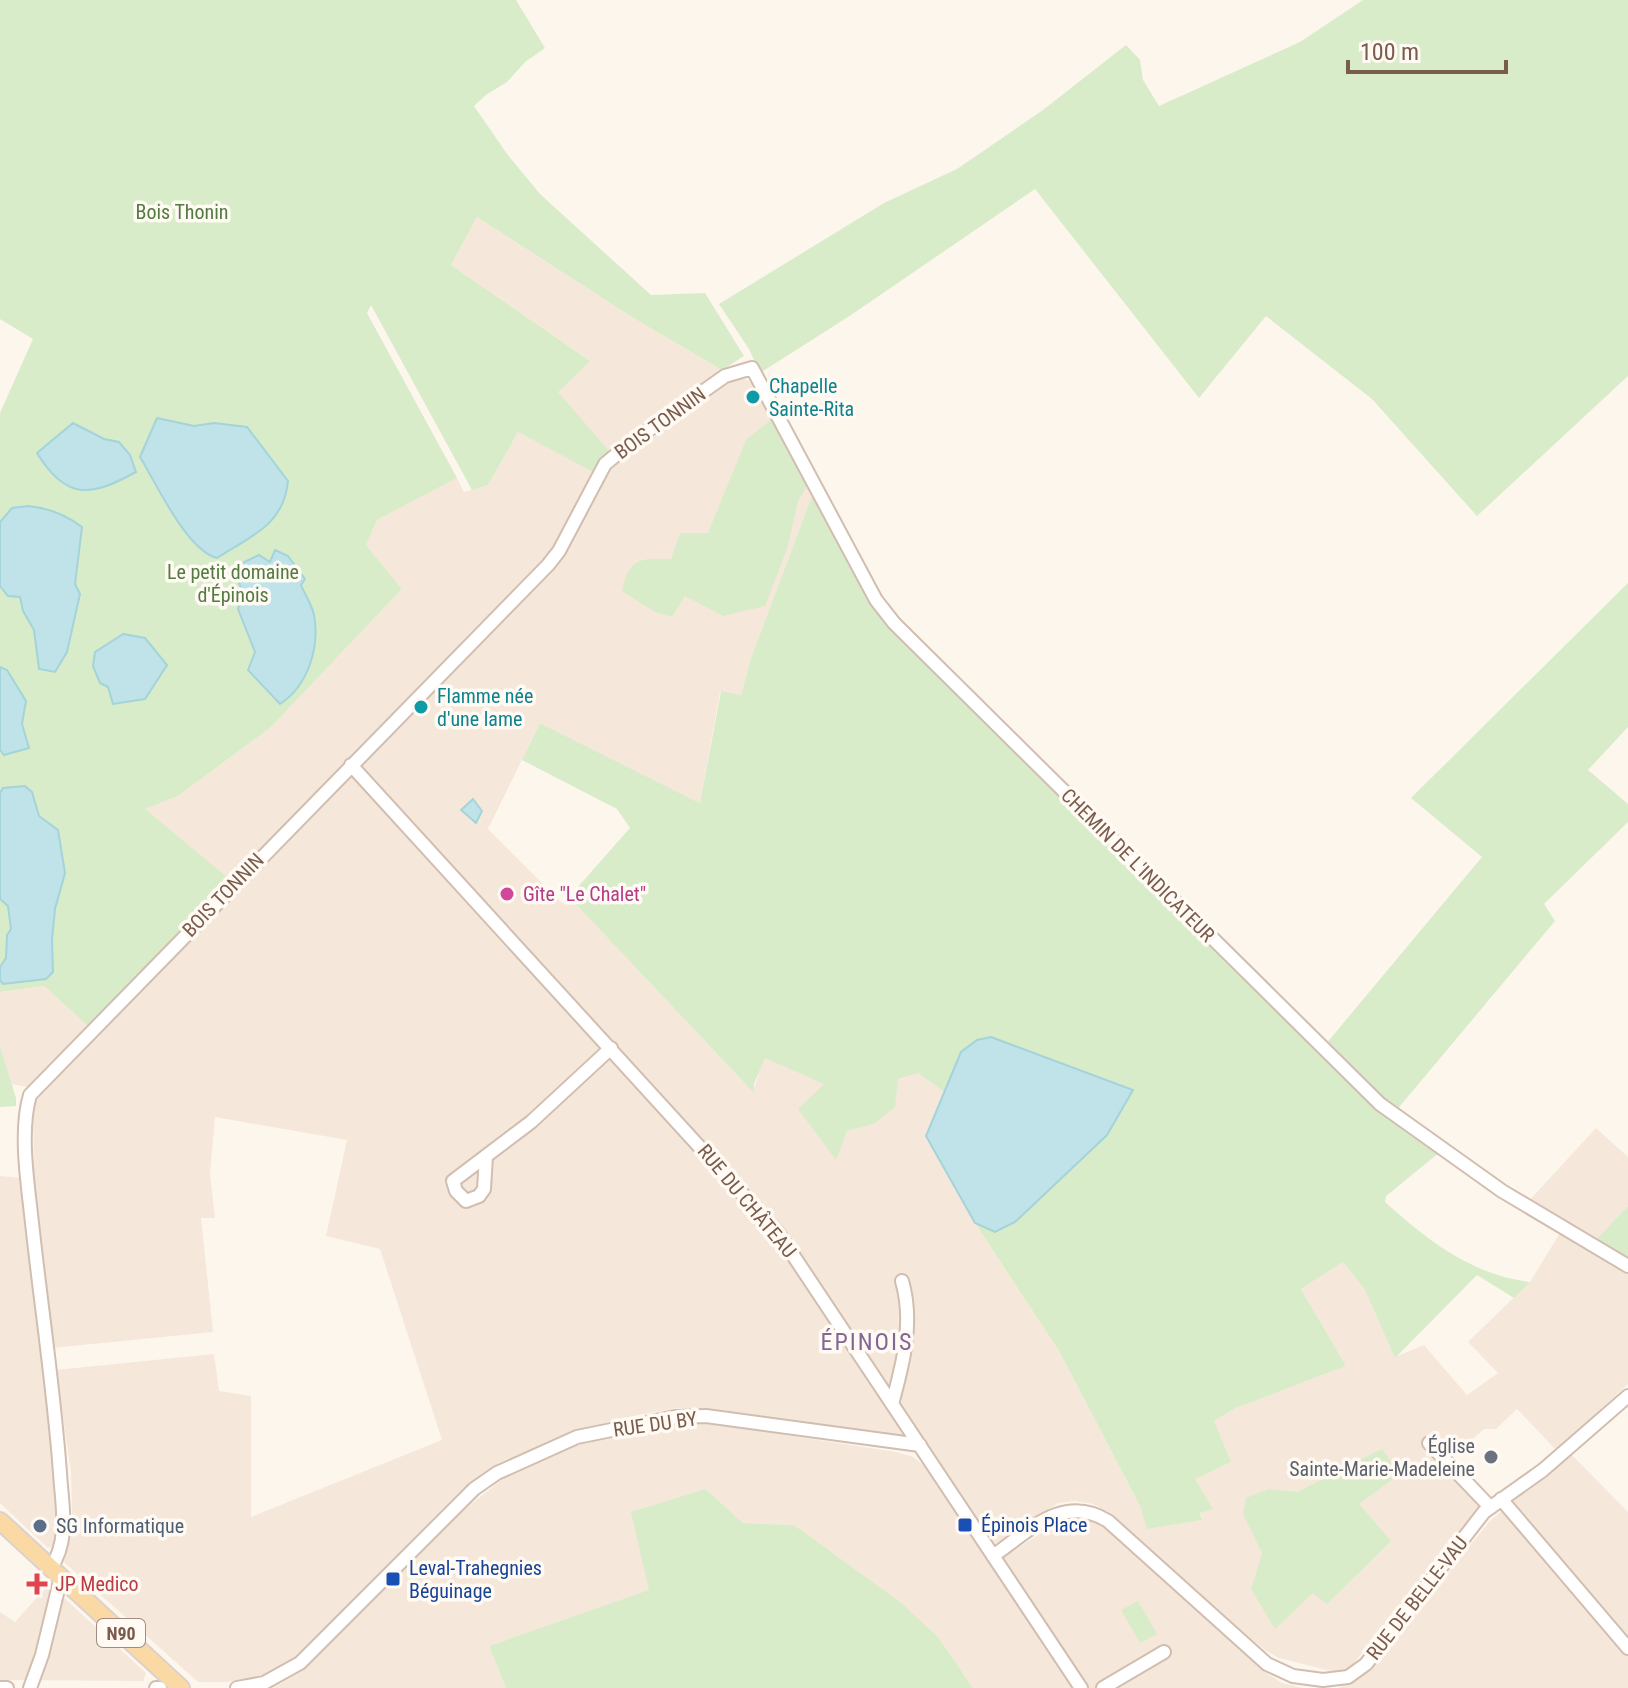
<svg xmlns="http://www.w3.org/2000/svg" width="1628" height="1688" font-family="'Roboto Condensed',sans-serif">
<rect width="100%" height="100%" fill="#fdf6ec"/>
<path fill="#f5e8da" d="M 477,217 L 635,319 L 722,370 L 744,378 L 755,385 L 813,493 L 751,658 L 741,695 L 720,692 L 700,803 L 540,723 L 488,829 L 562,903 L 569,897 L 753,1092 L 764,1057 L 825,1084 L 835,1159 L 847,1131 L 874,1124 L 898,1079 L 918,1073 L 944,1092 L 926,1136 L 975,1223 L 1059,1351 L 1140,1506 L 1147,1528 L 1202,1520 L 1195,1479 L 1214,1421 L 1236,1408 L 1346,1366 L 1301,1289 L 1343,1262 L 1365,1290 L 1395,1357 L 1424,1345 L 1467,1395 L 1498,1373 L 1468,1342 L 1530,1282 L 1560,1233 L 1527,1203 L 1596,1128 L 1628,1157 L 1628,1206 L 1595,1242 L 1628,1263 L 1628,1384 L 1556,1450 L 1517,1409 L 1496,1429 L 1484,1429 L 1443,1465 L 1479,1507 L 1349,1669 L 1341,1673 L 1331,1671 L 1279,1658 L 1265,1650 L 1243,1633 L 1111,1513 L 1093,1504 L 1075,1501 L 1058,1503 L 998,1544 L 993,1543 L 923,1437 L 894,1436 L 709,1410 L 678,1408 L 638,1415 L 569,1433 L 499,1463 L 458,1493 L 300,1653 L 268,1675 L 228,1682 L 198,1682 L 64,1562 L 72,1512 L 71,1472 L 56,1370 L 214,1354 L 219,1391 L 251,1396 L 251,1517 L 442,1440 L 380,1249 L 326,1236 L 347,1140 L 215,1117 L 210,1174 L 215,1218 L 201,1218 L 213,1332 L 52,1348 L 34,1190 L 33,1109 L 43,1088 L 232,881 L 144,809 L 178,796 L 270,728 L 402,589 L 366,545 L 377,520 L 457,478 L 464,492 L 488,485 L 518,432 L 593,471 L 557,391 L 590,361 L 451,265 Z
M 44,986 L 88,1026 L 28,1087 L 11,1084 L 0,1046 L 0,992 Z
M 0,1176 L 22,1178 L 59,1510 L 58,1534 L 54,1546 L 48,1548 L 0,1503 Z
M 691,1423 L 715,1424 L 896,1452 L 913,1457 L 925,1466 L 991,1566 L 1062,1519 L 1072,1516 L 1084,1517 L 1099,1523 L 1264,1671 L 1282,1683 L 1303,1688 L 973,1688 L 939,1638 L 794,1525 L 743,1523 L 706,1489 L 650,1590 L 489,1646 L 506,1688 L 273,1688 L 304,1670 L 455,1517 L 504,1478 L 575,1446 L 606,1436 L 660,1425 Z
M 1570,1453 L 1628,1512 L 1628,1688 L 1338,1688 L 1360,1678 L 1371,1668 L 1489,1522 Z
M 49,1584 L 146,1673 L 143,1681 L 0,1680 L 0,1612 L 15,1622 Z"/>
<path fill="#d8ecc9" d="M 0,0 L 516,0 L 545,48 L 525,62 L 507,82 L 486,95 L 474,106 L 507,154 L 540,194 L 651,295 L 705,293 L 744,356 L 722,370 L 635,319 L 477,217 L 451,265 L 590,361 L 558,392 L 610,452 L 593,472 L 518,432 L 488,485 L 472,490 L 371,305 L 367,313 L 457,478 L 377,520 L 366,545 L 402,589 L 270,728 L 178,796 L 145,809 L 232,881 L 88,1026 L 44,986 L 0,992 L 0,413 L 33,339 L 0,319 Z
M 1363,0 L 1628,0 L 1628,376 L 1477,516 L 1372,399 L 1266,316 L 1199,398 L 1035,189 L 851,315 L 760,373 L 749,349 L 719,304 L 884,203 L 957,169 L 1043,110 L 1126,45 L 1140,60 L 1143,80 L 1159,106 L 1300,42 Z
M 773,418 L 808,485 L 798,501 L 787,549 L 765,606 L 723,616 L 685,596 L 672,617 L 655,612 L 622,591 C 629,558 640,558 671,559 L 680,533 L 708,533 L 746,440 Z
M 813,493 L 880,616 L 1053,785 L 1440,1152 L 1386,1196 L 1385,1202 C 1427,1240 1472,1275 1530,1282 L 1514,1298 L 1477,1275 L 1395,1358 L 1365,1290 L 1343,1262 L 1301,1289 L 1346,1366 L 1236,1408 L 1214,1421 L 1231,1462 L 1195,1479 L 1213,1509 L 1200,1513 L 1202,1520 L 1147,1529 L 1140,1506 L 1059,1351 L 975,1223 L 995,1232 L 1015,1222 L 991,1037 C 961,1042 955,1066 944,1092 L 918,1073 L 898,1079 L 895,1107 L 874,1124 L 847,1131 L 836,1160 L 798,1109 L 824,1084 L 765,1058 L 754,1084 L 754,1093 L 569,897 L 630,828 L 617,809 L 522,760 L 540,723 L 700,803 L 721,691 L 741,695 L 751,658 Z
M 1628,583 L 1628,727 L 1588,770 L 1628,804 L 1628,822 L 1544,904 L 1555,921 L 1395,1112 L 1325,1045 L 1482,857 L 1411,798 Z
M 0,1046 L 16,1098 L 16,1106 L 0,1107 Z
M 1628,1206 L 1628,1263 L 1594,1242 Z
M 1382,1449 L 1392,1463 L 1385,1470 L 1393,1479 L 1359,1504 L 1391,1541 L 1327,1604 L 1313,1593 L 1275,1629 L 1251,1589 L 1262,1553 L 1243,1514 L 1246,1498 L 1268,1489 L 1297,1492 Z
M 706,1489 L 743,1523 L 794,1525 L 900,1602 L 939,1638 L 973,1688 L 506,1688 L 489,1646 L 649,1590 L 631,1512 Z
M 1138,1601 L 1157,1634 L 1140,1643 L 1121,1610 Z"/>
<path fill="#bfe3e8" stroke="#a5d3da" stroke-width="2" d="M 157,418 L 194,426 L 214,423 L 247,427 L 288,481 C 284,525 251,536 217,558 C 187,551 156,483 140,457 Z
M 73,423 L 104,439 L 119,442 L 130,455 L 136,472 C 92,496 67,502 37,453 Z
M 28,506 C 49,508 65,514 82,527 L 75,584 L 80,594 L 67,652 L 55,672 L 39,669 L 34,630 L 23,611 L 20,597 L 8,596 L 0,586 L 0,522 L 12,508 Z
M 275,550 L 288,556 L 305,579 L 301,585 C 305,595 312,605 314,615 C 320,647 308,686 280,704 L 248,670 L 255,652 L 238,609 L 243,592 L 232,568 L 259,555 L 270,562 Z
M 123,634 L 145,638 L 167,665 L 145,699 L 113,704 L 108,687 L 100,683 L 93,666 L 95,652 Z
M 0,667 L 7,670 L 26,701 L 22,724 L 29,748 L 4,755 L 0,750 Z
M 25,786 L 32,792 L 39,816 L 58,830 L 65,873 L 55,909 L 52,940 L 53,972 L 46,979 L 3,984 L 0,980 L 0,967 L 6,958 L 7,935 L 11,929 L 8,906 L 0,899 L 0,793 L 3,788 Z
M 473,799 L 482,811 L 476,823 L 461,810 Z
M 991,1037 L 1133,1090 L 1107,1135 L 1015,1222 L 995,1232 L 975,1223 L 926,1136 L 961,1052 L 977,1040 Z"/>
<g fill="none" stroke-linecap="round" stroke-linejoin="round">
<defs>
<path id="minor" d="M 351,765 L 779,1234 L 1081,1688
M 486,1156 L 484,1189 L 479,1196 L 466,1201 L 456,1191 L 453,1181 L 531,1122 L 611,1048
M 892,1404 C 903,1364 914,1322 902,1281
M 1429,1443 L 1490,1507
M 1501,1499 L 1628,1648
M 993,1556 C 1029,1531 1063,1493 1108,1521 L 1267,1664 L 1293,1676 L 1323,1680 L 1348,1677 L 1366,1664 L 1484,1512 L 1543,1470 L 1628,1396
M 51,1568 C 70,1538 62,1507 60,1473 C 54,1390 41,1306 32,1223 C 28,1185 19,1132 30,1095 L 548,565 L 559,551 L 605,464 L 633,441 L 725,376 L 752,368 L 876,600 L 894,623 L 1380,1104 L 1502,1191 L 1628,1266
M 0,1688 L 7,1688
M 30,1688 L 42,1655 L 61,1577
M 156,1688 L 160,1688
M 237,1688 L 264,1683 L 300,1663 L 474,1489 L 497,1473 L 577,1437 L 675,1417 L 706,1416 L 920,1445
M 1103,1688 L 1164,1652"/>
<path id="major" d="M 0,1521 L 181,1688"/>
</defs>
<use href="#minor" stroke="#d1beb0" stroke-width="16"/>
<use href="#major" stroke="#dad1cd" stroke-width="20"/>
<use href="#minor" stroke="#fff" stroke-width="12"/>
<use href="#major" stroke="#fbd9a5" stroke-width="16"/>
</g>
<g fill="#0f9aa8" stroke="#fffaf3" stroke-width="3">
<circle cx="753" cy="397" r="8"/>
<circle cx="421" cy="707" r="8"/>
</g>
<circle fill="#d1479c" stroke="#fffaf3" stroke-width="3" cx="507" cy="894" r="8"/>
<circle fill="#6b7280" stroke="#fffaf3" stroke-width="3" cx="1491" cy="1457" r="8"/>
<g fill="#1a4fb4" stroke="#fffaf3" stroke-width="3">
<rect x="957" y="1517" width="16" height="16" rx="4"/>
<rect x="385" y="1571" width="16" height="16" rx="4"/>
</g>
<circle fill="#5c6f8a" stroke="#fffaf3" stroke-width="3" cx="40" cy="1526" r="8"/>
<path fill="#e0444e" stroke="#fffaf3" stroke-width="3" d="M33 1572h8v8h8v8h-8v8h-8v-8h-8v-8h8z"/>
<g text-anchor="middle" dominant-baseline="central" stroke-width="7" stroke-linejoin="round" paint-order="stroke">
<rect fill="#fffaf3" stroke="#a28b7f" stroke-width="2" x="97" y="1619" width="48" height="28" rx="6"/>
<g font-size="18" font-weight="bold" fill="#7a5c4d">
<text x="121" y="1633">N90</text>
</g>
<g font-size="20" fill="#537a41" stroke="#fffaf3">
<text x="182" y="212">Bois Thonin</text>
<text x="233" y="572">Le petit domaine<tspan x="233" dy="23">d'Épinois</tspan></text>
</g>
<g font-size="20" fill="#0d838f" stroke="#fffaf3" text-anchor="start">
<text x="769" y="386">Chapelle<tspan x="769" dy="23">Sainte-Rita</tspan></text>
<text x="437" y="696">Flamme née<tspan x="437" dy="23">d'une lame</tspan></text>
</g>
<g font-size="20" fill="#7a5c4d" stroke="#fffaf3">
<text transform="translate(660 423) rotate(-36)">BOIS TONNIN</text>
<text transform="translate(1138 865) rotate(45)">CHEMIN DE L'INDICATEUR</text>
<text transform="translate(223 895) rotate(-46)">BOIS TONNIN</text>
<text transform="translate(747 1201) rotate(50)">RUE DU CHÂTEAU</text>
<text transform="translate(655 1424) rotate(-8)">RUE DU BY</text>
<text transform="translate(1417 1598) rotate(-52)">RUE DE BELLE-VAU</text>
</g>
<g font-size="20" fill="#b23c85" stroke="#fffaf3" text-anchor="start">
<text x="523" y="894">Gîte "Le Chalet"</text>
</g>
<g font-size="20" fill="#5b616d" stroke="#fffaf3" text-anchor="end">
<text x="1475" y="1446">Église<tspan x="1475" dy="23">Sainte-Marie-Madeleine</tspan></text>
</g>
<g font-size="20" fill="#164399" stroke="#fffaf3" text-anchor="start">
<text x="981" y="1525">Épinois Place</text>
<text x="409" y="1568">Leval-Trahegnies<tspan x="409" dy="23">Béguinage</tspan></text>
</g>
<g font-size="20" fill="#4e5e75" stroke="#fffaf3" text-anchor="start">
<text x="56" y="1526">SG Informatique</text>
</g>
<g font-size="20" fill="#be3a42" stroke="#fffaf3" text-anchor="start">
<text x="55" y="1584">JP Medico</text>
</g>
<g font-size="24" letter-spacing="2" fill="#846695" stroke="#fffaf3">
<text x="867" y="1342">ÉPINOIS</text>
</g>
</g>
<path d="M1348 60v12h158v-12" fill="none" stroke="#7a5c4d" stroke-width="4"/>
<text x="1360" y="60" font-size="24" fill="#7a5c4d" stroke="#fffaf3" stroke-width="6" paint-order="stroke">100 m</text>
</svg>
